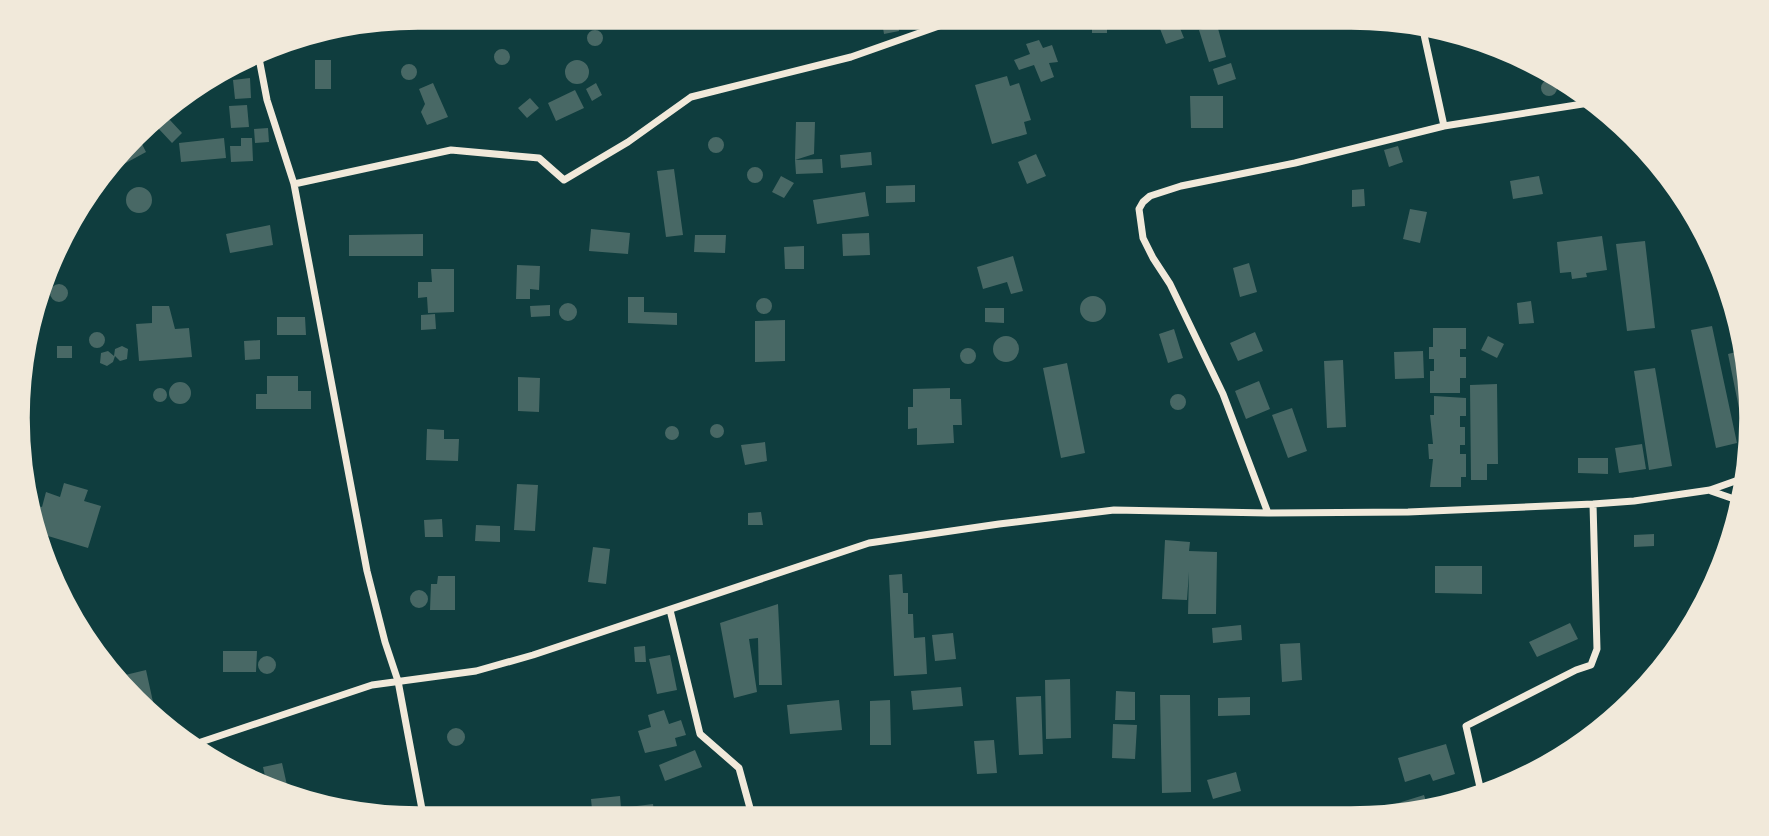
<svg xmlns="http://www.w3.org/2000/svg" width="1769" height="836" font-family="'PT Sans',sans-serif">
<rect width="100%" height="100%" fill="#0f3d3e"/>
<path fill="#486865" d="M 555,16 L 578,16 L 574,22 L 567,25 L 560,22 Z
M 881,16 L 897,16 L 899,31 L 884,34 Z
M 1092,16 L 1107,16 L 1107,33 L 1092,33 Z
M 1155,16 L 1175,16 L 1184,38 L 1166,44 Z
M 1217,25 L 1226,57 L 1209,62 L 1199,30 Z
M587 38a8 8 0 1 1 16 0a8 8 0 1 1-16 0Z
M 1039,40 L 1043,48 L 1052,45 L 1058,62 L 1049,63 L 1054,77 L 1041,82 L 1034,65 L 1019,70 L 1014,60 L 1030,54 L 1026,44 Z
M494 57a8 8 0 1 1 16 0a8 8 0 1 1-16 0Z
M 315,60 L 331,60 L 331,89 L 315,89 Z
M565 72a12 12 0 1 1 24 0a12 12 0 1 1-24 0Z
M 1231,63 L 1236,79 L 1218,85 L 1213,69 Z
M401 72a8 8 0 1 1 16 0a8 8 0 1 1-16 0Z
M 1007,76 L 1010,86 L 1019,83 L 1031,120 L 1024,122 L 1027,134 L 992,144 L 975,85 Z
M 250,78 L 251,98 L 235,99 L 233,80 Z
M1541 88a8 8 0 1 1 16 0a8 8 0 1 1-16 0Z
M 433,83 L 448,117 L 427,125 L 421,112 L 425,104 L 419,89 Z
M 596,83 L 602,95 L 592,101 L 586,89 Z
M 575,90 L 584,108 L 556,121 L 548,103 Z
M 1190,96 L 1223,96 L 1223,128 L 1191,128 Z
M 530,98 L 539,108 L 527,118 L 518,108 Z
M 247,105 L 249,127 L 231,128 L 229,106 Z
M 169,119 L 182,133 L 172,143 L 158,128 Z
M 796,122 L 815,122 L 814,154 L 795,160 Z
M 268,128 L 269,142 L 255,143 L 254,129 Z
M708 145a8 8 0 1 1 16 0a8 8 0 1 1-16 0Z
M 139,138 L 146,152 L 113,170 L 112,168 Z
M 224,138 L 226,158 L 181,162 L 179,143 Z
M 241,138 L 252,138 L 253,161 L 231,162 L 230,146 L 241,146 Z
M 1398,146 L 1403,162 L 1389,167 L 1384,150 Z
M 871,152 L 872,165 L 841,168 L 840,155 Z
M 1036,154 L 1046,176 L 1027,184 L 1018,162 Z
M 822,159 L 823,173 L 796,174 L 795,160 Z
M747 175a8 8 0 1 1 16 0a8 8 0 1 1-16 0Z
M 674,169 L 683,235 L 666,237 L 657,171 Z
M 781,176 L 794,183 L 784,198 L 772,192 Z
M 1539,176 L 1543,194 L 1513,199 L 1510,181 Z
M 915,185 L 915,202 L 886,203 L 886,186 Z
M126 200a13 13 0 1 1 26 0a13 13 0 1 1-26 0Z
M 1364,189 L 1365,206 L 1352,207 L 1352,190 Z
M 865,192 L 869,216 L 817,224 L 813,200 Z
M 1410,209 L 1427,212 L 1420,243 L 1403,239 Z
M 270,225 L 273,245 L 230,253 L 226,234 Z
M 591,229 L 630,233 L 628,254 L 589,251 Z
M 869,233 L 870,255 L 843,256 L 842,234 Z
M 423,234 L 423,256 L 349,256 L 349,235 Z
M 695,235 L 726,235 L 725,253 L 694,252 Z
M 1602,236 L 1607,270 L 1586,273 L 1587,277 L 1572,279 L 1571,272 L 1560,273 L 1557,242 Z
M 1645,241 L 1655,328 L 1627,331 L 1616,244 Z
M 804,246 L 804,269 L 785,269 L 784,247 Z
M 1013,256 L 1023,291 L 1011,294 L 1007,282 L 983,289 L 977,267 Z
M 1249,263 L 1257,292 L 1240,297 L 1233,268 Z
M 517,265 L 540,266 L 539,290 L 530,289 L 530,299 L 516,299 Z
M 431,269 L 454,269 L 454,312 L 428,313 L 427,297 L 418,298 L 418,282 L 432,282 Z
M50 293a9 9 0 1 1 18 0a9 9 0 1 1-18 0Z
M1080 309a13 13 0 1 1 26 0a13 13 0 1 1-26 0Z
M 628,297 L 644,297 L 644,312 L 677,313 L 677,325 L 628,323 Z
M756 306a8 8 0 1 1 16 0a8 8 0 1 1-16 0Z
M 1531,301 L 1534,323 L 1519,324 L 1517,303 Z
M559 312a9 9 0 1 1 18 0a9 9 0 1 1-18 0Z
M 550,305 L 550,316 L 531,317 L 530,306 Z
M 152,306 L 169,306 L 175,329 L 189,328 L 192,357 L 139,361 L 136,324 L 152,323 Z
M 985,308 L 1004,308 L 1004,323 L 985,322 Z
M 435,314 L 436,329 L 421,330 L 421,315 Z
M 277,317 L 305,317 L 306,335 L 277,335 Z
M 785,320 L 785,361 L 755,362 L 755,321 Z
M 1712,326 L 1737,443 L 1716,448 L 1691,330 Z
M 1433,328 L 1466,328 L 1466,349 L 1460,349 L 1460,357 L 1466,357 L 1466,378 L 1460,378 L 1460,393 L 1430,393 L 1430,371 L 1434,371 L 1434,359 L 1429,359 L 1429,347 L 1433,347 Z
M 1174,329 L 1183,358 L 1168,363 L 1159,334 Z
M89 340a8 8 0 1 1 16 0a8 8 0 1 1-16 0Z
M 1255,332 L 1263,351 L 1238,361 L 1230,343 Z
M 1488,336 L 1504,344 L 1497,358 L 1481,350 Z
M993 349a13 13 0 1 1 26 0a13 13 0 1 1-26 0Z
M 260,340 L 260,359 L 245,360 L 244,341 Z
M 57,346 L 72,346 L 72,358 L 57,358 Z
M 122,346 L 128,349 L 127,359 L 120,361 L 115,356 L 113,362 L 107,366 L 100,363 L 101,353 L 108,351 L 114,356 L 115,349 Z
M960 356a8 8 0 1 1 16 0a8 8 0 1 1-16 0Z
M 1423,351 L 1424,378 L 1395,379 L 1394,352 Z
M 1740,351 L 1753,418 L 1747,448 L 1728,354 Z
M 1343,360 L 1346,427 L 1327,428 L 1324,361 Z
M 1067,363 L 1085,453 L 1061,458 L 1043,368 Z
M 1655,368 L 1672,466 L 1649,470 L 1634,371 Z
M 267,376 L 298,376 L 298,391 L 311,391 L 311,409 L 256,409 L 256,394 L 267,394 Z
M 518,377 L 540,378 L 539,412 L 518,411 Z
M 1259,381 L 1270,409 L 1246,419 L 1235,391 Z
M169 393a11 11 0 1 1 22 0a11 11 0 1 1-22 0Z
M 1497,384 L 1498,464 L 1487,464 L 1487,480 L 1471,480 L 1470,385 Z
M153 395a7 7 0 1 1 14 0a7 7 0 1 1-14 0Z
M 950,388 L 950,399 L 961,399 L 962,425 L 953,425 L 954,443 L 917,445 L 917,428 L 908,429 L 908,407 L 913,407 L 913,389 Z
M1170 402a8 8 0 1 1 16 0a8 8 0 1 1-16 0Z
M 1434,396 L 1466,398 L 1466,416 L 1460,416 L 1460,427 L 1465,427 L 1465,445 L 1460,445 L 1460,454 L 1466,454 L 1466,477 L 1461,477 L 1461,487 L 1430,487 L 1433,459 L 1429,459 L 1428,444 L 1433,444 L 1430,415 L 1434,415 Z
M 1292,408 L 1307,451 L 1288,458 L 1272,415 Z
M710 431a7 7 0 1 1 14 0a7 7 0 1 1-14 0Z
M665 433a7 7 0 1 1 14 0a7 7 0 1 1-14 0Z
M 427,429 L 444,430 L 444,439 L 459,439 L 458,461 L 426,460 Z
M 765,442 L 767,461 L 745,465 L 741,445 Z
M 1642,444 L 1646,469 L 1619,473 L 1615,448 Z
M 1578,458 L 1608,458 L 1608,474 L 1578,473 Z
M 64,483 L 88,490 L 84,501 L 101,506 L 88,548 L 38,533 L 32,513 L 35,505 L 42,507 L 46,492 L 60,497 Z
M 517,484 L 538,485 L 535,531 L 514,530 Z
M 761,512 L 763,525 L 748,525 L 748,513 Z
M 442,519 L 443,537 L 425,537 L 424,520 Z
M 476,525 L 500,526 L 500,542 L 475,541 Z
M 1654,534 L 1654,546 L 1634,547 L 1634,535 Z
M 1165,540 L 1190,542 L 1189,551 L 1217,552 L 1216,614 L 1188,614 L 1189,572 L 1187,600 L 1162,599 Z
M 593,547 L 610,549 L 606,584 L 588,582 Z
M 1435,566 L 1482,566 L 1482,594 L 1435,593 Z
M 902,574 L 903,593 L 908,593 L 908,614 L 913,614 L 914,638 L 925,637 L 927,674 L 894,676 L 889,575 Z
M 438,576 L 455,576 L 455,610 L 430,610 L 431,584 L 437,584 Z
M410 599a9 9 0 1 1 18 0a9 9 0 1 1-18 0Z
M 778,604 L 782,685 L 759,685 L 758,638 L 749,639 L 757,692 L 734,698 L 720,623 Z
M 1570,623 L 1578,639 L 1537,657 L 1529,642 Z
M 1241,625 L 1242,640 L 1213,643 L 1212,628 Z
M 953,633 L 956,659 L 935,661 L 932,635 Z
M 1300,643 L 1302,680 L 1282,682 L 1280,644 Z
M 645,646 L 646,662 L 635,662 L 634,647 Z
M 223,651 L 257,651 L 256,672 L 223,672 Z
M 670,655 L 677,690 L 657,694 L 649,659 Z
M258 665a9 9 0 1 1 18 0a9 9 0 1 1-18 0Z
M 146,670 L 155,711 L 147,713 L 122,681 L 121,676 Z
M 1070,679 L 1071,738 L 1046,739 L 1045,680 Z
M 961,687 L 963,706 L 913,710 L 911,691 Z
M 1116,691 L 1135,692 L 1135,720 L 1115,720 Z
M 1160,695 L 1190,695 L 1191,792 L 1162,793 Z
M 1041,696 L 1043,754 L 1019,755 L 1016,697 Z
M 1250,697 L 1250,715 L 1218,716 L 1218,698 Z
M 839,700 L 842,730 L 790,734 L 787,705 Z
M 890,700 L 891,745 L 870,745 L 870,701 Z
M 664,710 L 669,724 L 681,720 L 686,735 L 675,738 L 677,746 L 645,753 L 638,731 L 651,727 L 648,715 Z
M 1113,724 L 1137,725 L 1135,759 L 1112,758 Z
M447 737a9 9 0 1 1 18 0a9 9 0 1 1-18 0Z
M 994,740 L 997,773 L 977,774 L 974,741 Z
M 1446,744 L 1455,774 L 1433,781 L 1430,774 L 1405,782 L 1398,758 Z
M 695,750 L 702,767 L 665,781 L 659,765 Z
M 282,763 L 289,794 L 268,790 L 263,767 Z
M 1236,772 L 1241,791 L 1213,799 L 1207,780 Z
M 1424,795 L 1429,810 L 1399,817 L 1395,804 Z
M 620,796 L 621,808 L 653,804 L 655,819 L 593,820 L 591,799 Z"/>
<g fill="none" stroke-linecap="round" stroke-linejoin="round">
<path stroke="#f1e9da" stroke-width="7" d="M 1423,30 L 1444,126
M 258,53 L 267,100 L 294,184 L 367,571 L 385,642 L 398,681 L 424,820
M 294,184 L 451,150 L 539,158 L 564,180 L 628,142 L 691,97 L 851,57 L 956,20 L 983,16
M 1711,491 L 1737,500
M 1268,513 L 1223,394 L 1170,284 L 1153,258 L 1143,238 L 1139,209 L 1143,202 L 1150,196 L 1181,186 L 1295,163 L 1444,126 L 1589,103
M 670,610 L 700,734 L 739,768 L 753,819
M 192,745 L 372,685 L 476,671 L 533,655 L 869,543 L 999,524 L 1114,510 L 1268,513 L 1408,512 L 1593,504 L 1634,501 L 1710,490 L 1741,479
M 1482,796 L 1466,726 L 1576,670 L 1591,665 L 1597,649 L 1593,504"/>
</g>
<path d="M0 0H1769V836H0ZM418 28H1351A390 390 0 0 1 1741 418V418A390 390 0 0 1 1351 808H418A390 390 0 0 1 28 418V418A390 390 0 0 1 418 28Z" fill="#f1e9da" fill-rule="evenodd"/>
<path fill="none" stroke="#f1e9da" stroke-width="3.5" d="M418 28H1351A390 390 0 0 1 1741 418V418A390 390 0 0 1 1351 808H418A390 390 0 0 1 28 418V418A390 390 0 0 1 418 28Z"/>
</svg>
